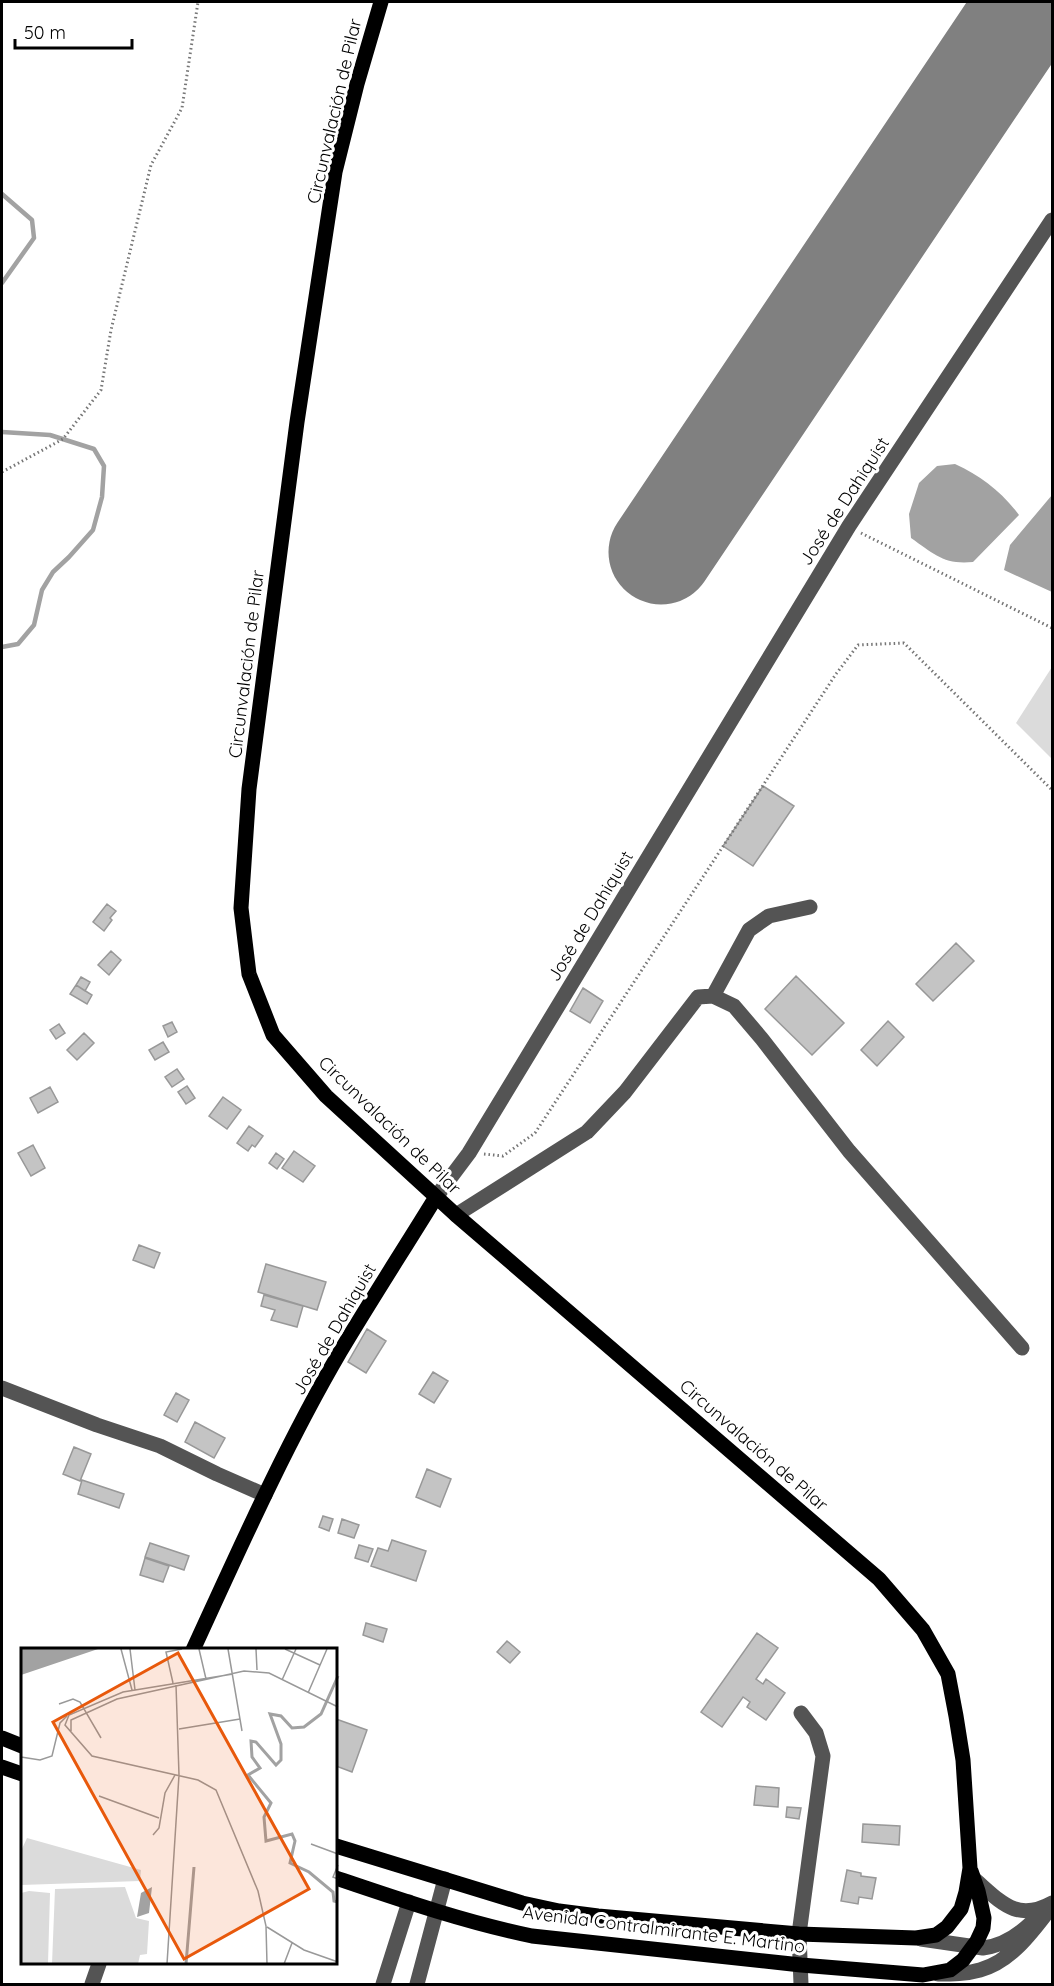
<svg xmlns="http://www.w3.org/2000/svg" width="1054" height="1986" font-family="Quicksand,sans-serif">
<rect width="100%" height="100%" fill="#fff"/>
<path fill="#dbdbdb" d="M 1052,667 L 1052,759 L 1016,723 Z"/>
<path fill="#a2a2a2" d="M 955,464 C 981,476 1002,492 1019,515 L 973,562 C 944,565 934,554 911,538 L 909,514 L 919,483 L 937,466 Z
M 1052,495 L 1052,592 L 1004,570 L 1010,545 Z"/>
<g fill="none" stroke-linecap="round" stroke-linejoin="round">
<path stroke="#a2a2a2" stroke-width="4.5" d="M 2,194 L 32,220 L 34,238 L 2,283
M 2,432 L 50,435 L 94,449 L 104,466 L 102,497 L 93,530 L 69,557 L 53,572 L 42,590 L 34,625 L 18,644 L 2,647"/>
<path stroke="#808080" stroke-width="105" d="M 661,552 L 1030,2"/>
</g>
<path fill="#c4c4c4" stroke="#989898" stroke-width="1.5" d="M 763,786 L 794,806 L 753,866 L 723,846 Z
M 107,904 L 116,911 L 110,918 L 112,920 L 104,931 L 93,922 Z
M 956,943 L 974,961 L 933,1001 L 916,984 Z
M 111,951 L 121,960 L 109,975 L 98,965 Z
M 796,976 L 844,1023 L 812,1055 L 765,1009 Z
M 81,977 L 90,982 L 85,991 L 76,985 Z
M 76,985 L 92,995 L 87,1004 L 70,994 Z
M 583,988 L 603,1001 L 590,1023 L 570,1011 Z
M 888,1021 L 904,1037 L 877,1066 L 861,1050 Z
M 172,1022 L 177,1032 L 168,1037 L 163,1026 Z
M 59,1024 L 65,1033 L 56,1039 L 50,1030 Z
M 84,1033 L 94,1043 L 77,1060 L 67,1050 Z
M 163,1042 L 169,1052 L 155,1060 L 149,1050 Z
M 177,1069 L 184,1079 L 172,1087 L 165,1077 Z
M 187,1086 L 195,1098 L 186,1104 L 178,1092 Z
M 50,1087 L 58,1102 L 38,1113 L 30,1098 Z
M 223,1097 L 241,1110 L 227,1129 L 209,1116 Z
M 249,1126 L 263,1136 L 255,1147 L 252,1145 L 248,1151 L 237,1143 Z
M 33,1145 L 45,1168 L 31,1176 L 18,1153 Z
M 294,1151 L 315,1166 L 303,1182 L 282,1168 Z
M 276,1153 L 284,1159 L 277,1169 L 269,1163 Z
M 139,1245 L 160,1253 L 154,1268 L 133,1260 Z
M 266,1264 L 326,1282 L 317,1310 L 258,1292 Z
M 264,1295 L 303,1306 L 297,1327 L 271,1320 L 275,1310 L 261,1306 Z
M 367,1329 L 386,1341 L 366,1373 L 348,1362 Z
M 433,1372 L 448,1381 L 434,1403 L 419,1394 Z
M 176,1393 L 189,1400 L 177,1422 L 164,1415 Z
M 195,1422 L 225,1438 L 214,1458 L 185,1442 Z
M 74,1447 L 91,1454 L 80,1481 L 63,1474 Z
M 427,1469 L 451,1479 L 440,1507 L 416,1497 Z
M 82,1480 L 124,1494 L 119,1508 L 78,1494 Z
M 323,1516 L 333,1519 L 329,1531 L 319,1527 Z
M 342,1519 L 359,1525 L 354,1538 L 338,1533 Z
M 392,1540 L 426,1551 L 416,1581 L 371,1566 L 378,1548 L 388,1551 Z
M 150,1543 L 189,1556 L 184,1570 L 145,1557 Z
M 359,1545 L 373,1549 L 368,1562 L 355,1558 Z
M 145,1558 L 169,1566 L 163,1582 L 140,1575 Z
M 366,1623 L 387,1629 L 383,1642 L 363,1635 Z
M 757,1633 L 778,1648 L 756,1679 L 763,1684 L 766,1679 L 785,1693 L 766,1720 L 747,1707 L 750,1702 L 743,1697 L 722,1727 L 701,1712 Z
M 507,1641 L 520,1652 L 510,1663 L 497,1652 Z
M 336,1719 L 367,1730 L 352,1772 L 336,1766 Z
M 756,1786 L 779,1788 L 778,1807 L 754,1805 Z
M 787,1807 L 801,1808 L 799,1819 L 786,1817 Z
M 863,1824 L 900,1826 L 899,1845 L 862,1842 Z
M 847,1870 L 861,1873 L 861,1876 L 876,1878 L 872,1899 L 859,1897 L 858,1904 L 841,1901 Z"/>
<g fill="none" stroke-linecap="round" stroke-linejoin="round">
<path stroke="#767676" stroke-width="3" stroke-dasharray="1.5 3" stroke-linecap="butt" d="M 2,472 L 63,439 L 101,390 L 111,330 L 151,165 L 182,108 L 198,2
M 861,533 L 1052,628
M 484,1154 L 503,1156 L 535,1133 L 836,674 L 858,645 L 904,643 L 1052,790"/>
<path stroke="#545454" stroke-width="15" d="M 713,996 L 749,930 L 769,916 L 810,907
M 436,1197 L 469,1153 L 849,526 L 1052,220
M 456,1215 L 587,1132 L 625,1092 L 698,997 L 713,996 L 734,1006 L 762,1039 L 849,1151 L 1022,1348
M 2,1388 L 97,1425 L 160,1446 L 217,1474 L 265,1495
M 801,1713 L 816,1733 L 823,1756 L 799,1934 L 801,1984
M 973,1878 C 1000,1901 1016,1923 1052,1903
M 921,1939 L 983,1948 C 1000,1946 1017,1936 1030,1924
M 938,1974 C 952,1974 966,1974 980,1970 C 1012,1961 1033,1931 1052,1906
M 92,1984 L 99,1964
M 383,1984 L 409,1902
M 417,1984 L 445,1879"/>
<path stroke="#000" stroke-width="15" d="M 193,1650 C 239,1550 284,1448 340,1352 C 371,1300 404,1249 436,1197
M 2,1738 L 22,1746
M 2,1767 L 22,1774
M 336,1846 L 522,1903 L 559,1911 L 598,1916 L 799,1934 L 916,1938 L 936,1935 L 947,1927 L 961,1909 L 966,1892 L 970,1868 L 963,1760 L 956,1716 L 948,1674 L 923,1630 L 879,1579 L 456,1215 L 326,1096 L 273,1035 L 249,974 L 241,908 L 249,789 L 297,422 L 335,172 L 357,84 L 381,2
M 336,1878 C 401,1900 465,1922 532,1936 L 801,1965 L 923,1975 L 950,1970 L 963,1960 L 977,1941 L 983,1928 L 984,1918 L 978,1891 L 971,1871"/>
</g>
<g text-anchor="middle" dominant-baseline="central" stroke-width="6" stroke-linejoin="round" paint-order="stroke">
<g font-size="18" fill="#000" stroke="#fff">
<text transform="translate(334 111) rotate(-77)">Circunvalación de Pilar</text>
<text transform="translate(844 501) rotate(-57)">José de Dahiquist</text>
<text transform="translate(246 664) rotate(-83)">Circunvalación de Pilar</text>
<text transform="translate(590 916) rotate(-59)">José de Dahiquist</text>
<text transform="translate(390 1125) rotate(44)">Circunvalación de Pilar</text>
<text transform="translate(334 1329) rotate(-60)">José de Dahiquist</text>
<text transform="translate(754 1445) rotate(41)">Circunvalación de Pilar</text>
<text transform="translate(664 1929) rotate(7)">Avenida Contralmirante E. Martino</text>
</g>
</g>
<g transform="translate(21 1648)">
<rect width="316" height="316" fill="#fff"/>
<path d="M 6,190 L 120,222 L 119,233 L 0,237 L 0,203 ZM 104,239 L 115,270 L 128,273 L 126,306 L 119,307 L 117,316 L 31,316 L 34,241 ZM 8,243 L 29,245 L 27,316 L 0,316 L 0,245 Z" fill="#dbdbdb"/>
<path d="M 0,1 L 77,1 L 0,27 ZM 131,239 L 128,265 L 116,269 L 120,245 Z" fill="#a2a2a2"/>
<path fill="none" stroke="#a2a2a2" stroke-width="3" d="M 317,28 L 300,66 L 283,79 L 271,80 L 260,68 L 249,66 L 260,96 L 260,112 L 255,117 L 235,94 L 230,93 L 231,109 L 239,120 L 227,127 L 250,155 L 243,169 L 245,193 L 271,186 L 274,193 L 269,215 L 288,224 L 312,244 L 313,253 L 317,254M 165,316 L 173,219"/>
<path fill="none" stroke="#999" stroke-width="1.5" d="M 100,1 L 111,42M 109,1 L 114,42M 178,1 L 185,31M 207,1 L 221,83M 235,1 L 236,22M 264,1 L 299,17M 212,26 L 102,44 L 48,67 L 44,77 L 71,108 L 177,132 L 195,142 L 237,243 L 245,278 L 246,316M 261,32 L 275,1M 152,35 L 145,4 L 161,1M 155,37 L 158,127M 287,45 L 306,1M 38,56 L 52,51 L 59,54 L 80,90M 158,81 L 219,71M 50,83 L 50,72 L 96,51 L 223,23 L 248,25 L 317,59M 0,109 L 19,112 L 31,108 L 39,75 L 46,68M 78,148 L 138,170M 132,187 L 138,180 L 144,145 L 154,127M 290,196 L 317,206M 317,217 L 312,229 L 317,231M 246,279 L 283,302 L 317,314M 146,316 L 158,127M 263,316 L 271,295"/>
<path fill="#e8590c" fill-opacity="0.15" stroke="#e8590c" stroke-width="3" d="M 157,5 L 288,241 L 163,311 L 32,74 Z"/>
<rect width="316" height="316" fill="none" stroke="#000" stroke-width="3"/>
</g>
<rect width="1054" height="1986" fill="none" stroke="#000000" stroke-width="6"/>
<path d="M15 39v9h117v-9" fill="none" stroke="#000000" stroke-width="3"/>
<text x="24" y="39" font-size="18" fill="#000000" stroke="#ffffff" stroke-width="4.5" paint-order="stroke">50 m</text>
</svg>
